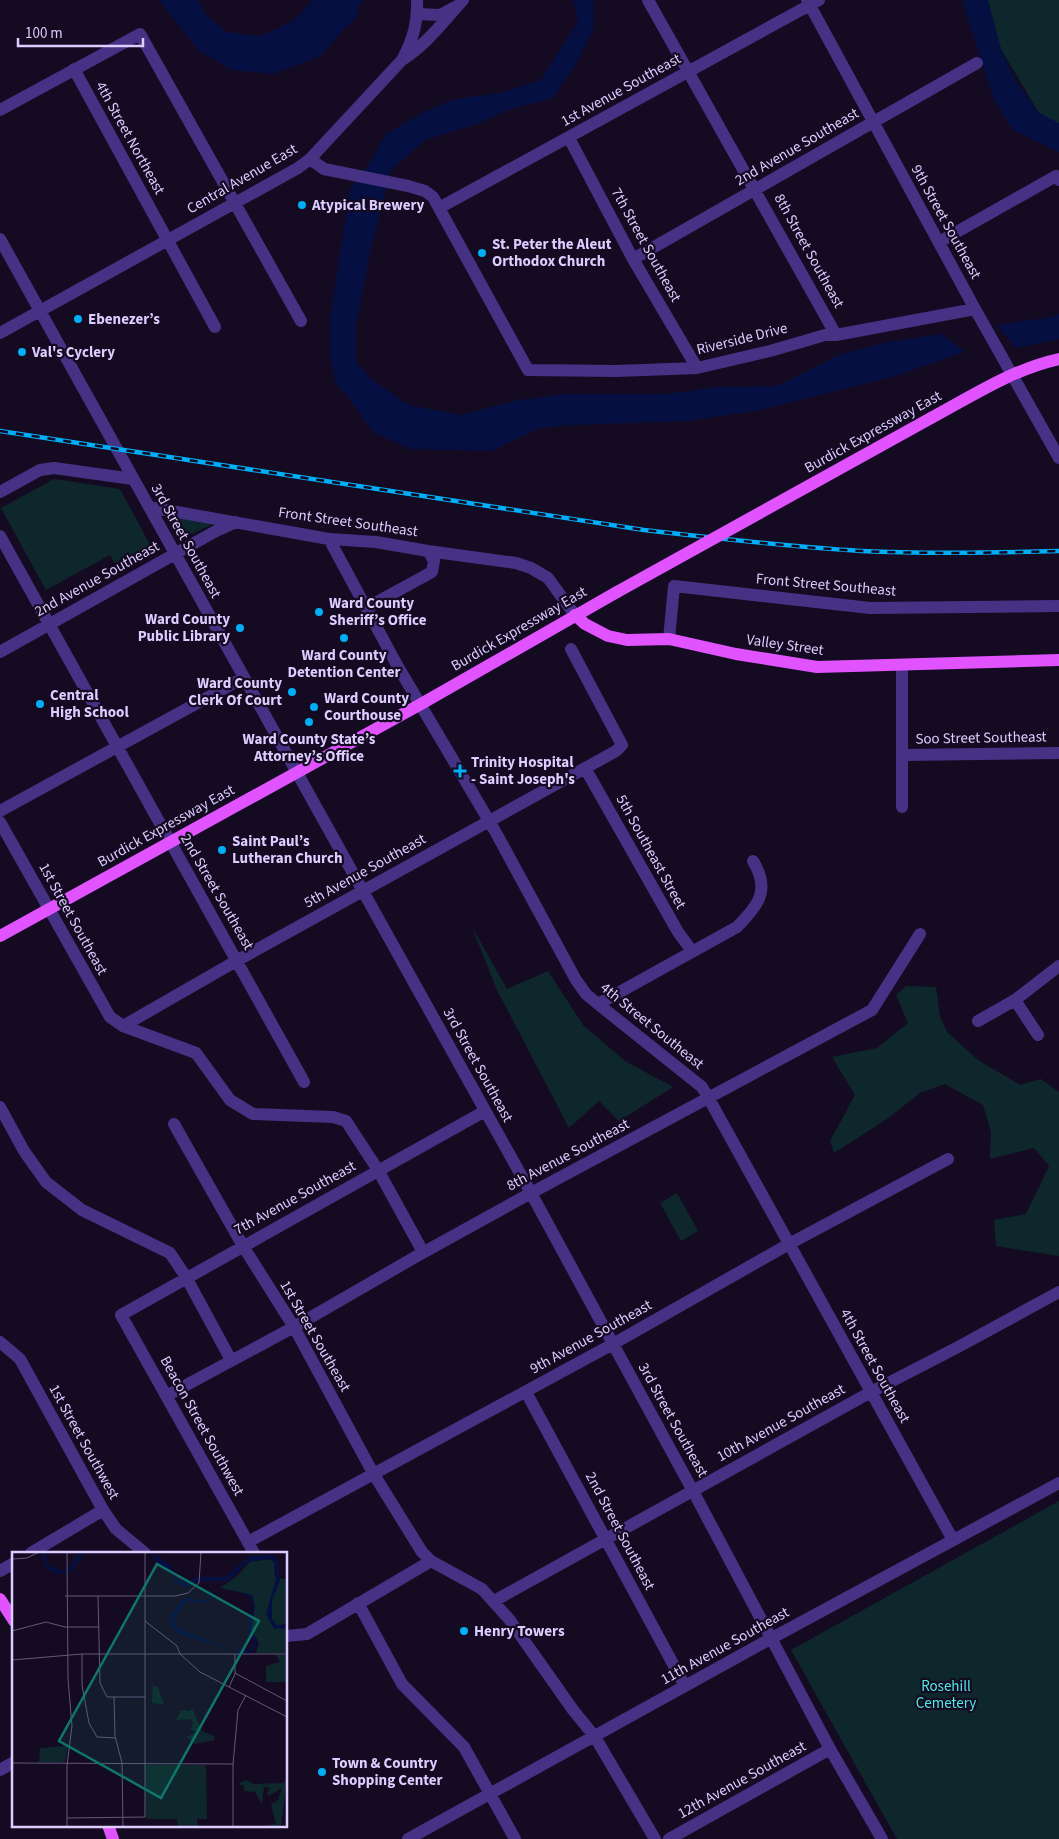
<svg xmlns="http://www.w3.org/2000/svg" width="1059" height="1839" font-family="'Source Sans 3',sans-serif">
<rect width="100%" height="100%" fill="#140b22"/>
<path fill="#0e272c" d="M 987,0 L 1059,0 L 1059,125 L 1039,113 L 1001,49 Z
M 54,479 L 120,489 L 154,552 L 119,571 L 110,555 L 46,590 L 1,508 Z
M 172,517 L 213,524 L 183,538 Z
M 471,925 L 507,989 L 548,971 L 583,1025 L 625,1061 L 673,1087 L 619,1121 L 599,1101 L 569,1128 L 496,988 Z
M 906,986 L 936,987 L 940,1016 L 947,1032 L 978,1060 L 1020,1085 L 1041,1079 L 1059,1092 L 1059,1256 L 996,1246 L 994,1220 L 1026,1214 L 1049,1166 L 1034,1148 L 990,1159 L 991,1132 L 983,1105 L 945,1084 L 920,1093 L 887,1119 L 834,1153 L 830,1141 L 855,1095 L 832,1057 L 877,1048 L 908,1023 L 896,995 Z
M 677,1193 L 698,1231 L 681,1241 L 660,1203 Z
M 1059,1501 L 1059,1839 L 897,1839 L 791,1650 Z"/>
<path fill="#050f41" d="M 159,0 L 198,0 L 207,16 L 226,32 L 261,36 L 293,21 L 313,0 L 364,0 L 359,6 L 356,19 L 342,31 L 321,56 L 273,74 L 232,70 L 199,51 Z
M 572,0 L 592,0 L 594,3 L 593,31 L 576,64 L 553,98 L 511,109 L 477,124 L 425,140 L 391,170 L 369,258 L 356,327 L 356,362 L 371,379 L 408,405 L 461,415 L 518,400 L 569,394 L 667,394 L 716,387 L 777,386 L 839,355 L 883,343 L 942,334 L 965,352 L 892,377 L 756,411 L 687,421 L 573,425 L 540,428 L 491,451 L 410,449 L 373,432 L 348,397 L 336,384 L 330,358 L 330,319 L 350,190 L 370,162 L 386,134 L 424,112 L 455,99 L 500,93 L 541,80 L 578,21 L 574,3 Z
M 962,0 L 988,0 L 1001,49 L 1015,80 L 1039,113 L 1059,123 L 1059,152 L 1013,130 L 994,100 Z
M 1059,314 L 1059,339 L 1016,348 L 997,325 L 1052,317 Z"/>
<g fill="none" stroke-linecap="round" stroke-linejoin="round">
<path stroke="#463285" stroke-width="12" d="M 648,0 L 836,335
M 807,0 L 975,309 L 1059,458
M 418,14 L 440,15 L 455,7
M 403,58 C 413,39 418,22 417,0
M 74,69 L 215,327
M 0,110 L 140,34 L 301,321
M 569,138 L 633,259 L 697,368
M 310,159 L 324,169 L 408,186 L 425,191 L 433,197 L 528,370 L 616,371 L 697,368 L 770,351 L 825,335 L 836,335 L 975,309
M 439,208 L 819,0
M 0,239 L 531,1193 L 693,1491 L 830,1749 L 882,1839
M 939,242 L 1056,176 L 1059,180
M 633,259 L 977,63
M 0,333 L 298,168 L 310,159 L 402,60 C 427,44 443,22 463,0
M 0,492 L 40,470 L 54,468 L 133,479
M 149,507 L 329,539 L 376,542 L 428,551 L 516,563 L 531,568 L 548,578 L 575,615
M 0,536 L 304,1082
M 329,539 L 397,665 L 495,831 L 576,980 L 586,994 L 598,1004 L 702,1087 L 708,1097 L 953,1540
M 366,608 L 432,572 L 434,561 L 428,551
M 669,639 L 674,586 L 870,608 L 1059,606
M 0,652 L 216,531 L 236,522
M 903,755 L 1059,753
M 585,768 L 678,932 L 692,951
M 902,807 L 902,665
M 0,811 L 243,678
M 0,822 L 110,1017 L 123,1026 L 196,1053 L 230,1100 L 253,1114 L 333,1117 L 346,1121 L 378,1170 L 423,1252
M 1015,1000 L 1038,1035
M 598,1004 L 737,927 C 758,906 771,890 753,861
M 978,1021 L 1015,1000 L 1059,966
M 123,1026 L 238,960 L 616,751 L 622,745 L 571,649
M 0,1107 L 24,1151 L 46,1182 L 82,1210 L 170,1253 L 186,1277 L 231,1360
M 174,1124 L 243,1246 L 294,1327 L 373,1473 L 422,1552 L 431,1561 L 482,1589 L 509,1619 L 573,1710 L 595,1737 L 655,1839
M 0,1342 L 20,1359 L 103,1510 L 116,1529 L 145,1553
M 526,1392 L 685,1686
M 166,1396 L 294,1327 L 417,1256 L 531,1193 L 872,1010 L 920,934
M 248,1542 L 613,1344 L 789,1244 L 948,1159
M 31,1553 L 103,1510
M 254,1553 L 121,1315 L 485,1111
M 0,1571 L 14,1563
M 494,1601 L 871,1392 L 958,1347 L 1059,1292
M 358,1603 L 402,1684 L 464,1747 L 515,1839
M 286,1636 L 307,1634 L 431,1561
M 0,1770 L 14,1762
M 408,1839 L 772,1638 L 1059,1483
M 669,1839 L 830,1749"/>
<path stroke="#e153ff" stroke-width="12" d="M 931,418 C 972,396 1013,369 1059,359
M 575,615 L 585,624 L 608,636 L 627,640 L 669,639 L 736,654 L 817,667 L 1059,660
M 0,936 L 421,704 L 617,592
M 0,1599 L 14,1621
M 108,1825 L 113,1839"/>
<defs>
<path id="rail" d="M 0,431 L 644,530 C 716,538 788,547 861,551 C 927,554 993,553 1059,551"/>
</defs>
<use href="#rail" stroke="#00aef7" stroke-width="4.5"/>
<use href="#rail" stroke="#140b22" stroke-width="2.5" stroke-dasharray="8" stroke-linecap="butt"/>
<path stroke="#e153ff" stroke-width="12" d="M 617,592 L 931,418"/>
</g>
<g fill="#00aef7" stroke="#140b22" stroke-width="2">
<circle cx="302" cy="205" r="5"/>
<circle cx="482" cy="253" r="5"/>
<circle cx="78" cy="319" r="5"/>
<circle cx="22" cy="352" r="5"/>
<circle cx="319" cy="612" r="5"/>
<circle cx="240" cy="628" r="5"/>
<circle cx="344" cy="638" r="5"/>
<circle cx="292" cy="692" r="5"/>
<circle cx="40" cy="704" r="5"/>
<circle cx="314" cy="707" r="5"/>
<circle cx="309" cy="722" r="5"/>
<path d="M457.5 763.5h5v5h5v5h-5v5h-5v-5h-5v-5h5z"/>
<circle cx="222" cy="850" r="5"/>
<circle cx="464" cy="1631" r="5"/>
<circle cx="322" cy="1772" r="5"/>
</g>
<g text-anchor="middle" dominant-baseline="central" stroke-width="4.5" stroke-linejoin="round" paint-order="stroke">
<g font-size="15" fill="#dcccff" stroke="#140b22">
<text transform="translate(621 90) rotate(-29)">1st Avenue Southeast</text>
<text transform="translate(130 138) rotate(61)">4th Street Northeast</text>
<text transform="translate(797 147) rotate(-30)">2nd Avenue Southeast</text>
<text transform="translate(242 179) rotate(-30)">Central Avenue East</text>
<text transform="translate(946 222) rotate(61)">9th Street Southeast</text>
<text transform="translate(646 245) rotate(61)">7th Street Southeast</text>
<text transform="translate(809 251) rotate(61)">8th Street Southeast</text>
<text transform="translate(742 339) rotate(-14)">Riverside Drive</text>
<text transform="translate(873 432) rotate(-29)">Burdick Expressway East</text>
<text transform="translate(348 522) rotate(8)">Front Street Southeast</text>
<text transform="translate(186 541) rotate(61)">3rd Street Southeast</text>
<text transform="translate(97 579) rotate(-29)">2nd Avenue Southeast</text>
<text transform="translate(826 585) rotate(5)">Front Street Southeast</text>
<text transform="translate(519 629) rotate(-30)">Burdick Expressway East</text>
<text transform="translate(785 645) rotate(8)">Valley Street</text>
<text transform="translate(981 738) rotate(-1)">Soo Street Southeast</text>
<text transform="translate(166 826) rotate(-29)">Burdick Expressway East</text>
<text transform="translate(651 852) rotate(61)">5th Southeast Street</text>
<text transform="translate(365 871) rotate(-29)">5th Avenue Southeast</text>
<text transform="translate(217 892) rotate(60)">2nd Street Southeast</text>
<text transform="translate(73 919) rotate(61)">1st Street Southeast</text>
<text transform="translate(652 1026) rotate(39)">4th Street Southeast</text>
<text transform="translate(478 1065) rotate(61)">3rd Street Southeast</text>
<text transform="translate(568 1155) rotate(-28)">8th Avenue Southeast</text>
<text transform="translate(295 1198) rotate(-29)">7th Avenue Southeast</text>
<text transform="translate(315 1336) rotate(60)">1st Street Southeast</text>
<text transform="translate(591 1337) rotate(-29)">9th Avenue Southeast</text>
<text transform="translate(875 1366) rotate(61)">4th Street Southeast</text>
<text transform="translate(673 1420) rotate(61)">3rd Street Southeast</text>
<text transform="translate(781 1423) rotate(-29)">10th Avenue Southeast</text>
<text transform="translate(202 1426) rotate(61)">Beacon Street Southwest</text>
<text transform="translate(84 1442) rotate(61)">1st Street Southwest</text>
<text transform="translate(620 1531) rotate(62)">2nd Street Southeast</text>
<text transform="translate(725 1646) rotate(-29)">11th Avenue Southeast</text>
<text transform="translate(742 1780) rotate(-29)">12th Avenue Southeast</text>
</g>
<g font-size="15" font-weight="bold" fill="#dcccff" stroke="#140b22" text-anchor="start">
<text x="312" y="205">Atypical Brewery</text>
<text x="492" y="244">St. Peter the Aleut<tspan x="492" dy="17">Orthodox Church</tspan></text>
<text x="88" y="319">Ebenezer’s</text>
<text x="32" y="352">Val's Cyclery</text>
<text x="329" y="603">Ward County<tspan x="329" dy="17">Sheriff’s Office</tspan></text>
<text x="230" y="619" text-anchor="end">Ward County<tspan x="230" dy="17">Public Library</tspan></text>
<text x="344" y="655" text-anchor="middle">Ward County<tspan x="344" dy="17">Detention Center</tspan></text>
<text x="282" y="683" text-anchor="end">Ward County<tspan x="282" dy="17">Clerk Of Court</tspan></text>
<text x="50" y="695">Central<tspan x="50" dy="17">High School</tspan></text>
<text x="324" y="698">Ward County<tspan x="324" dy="17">Courthouse</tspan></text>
<text x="309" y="739" text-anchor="middle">Ward County State’s<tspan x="309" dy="17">Attorney’s Office</tspan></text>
<text x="471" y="762">Trinity Hospital<tspan x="471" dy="17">- Saint Joseph's</tspan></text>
<text x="232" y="841">Saint Paul’s<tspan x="232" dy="17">Lutheran Church</tspan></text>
<text x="474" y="1631">Henry Towers</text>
<text x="332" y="1763">Town &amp; Country<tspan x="332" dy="17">Shopping Center</tspan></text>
</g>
<g font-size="15" fill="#4ee9e1" stroke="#140b22">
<text x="946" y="1686">Rosehill<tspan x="946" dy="17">Cemetery</tspan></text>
</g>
</g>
<g transform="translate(12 1552)">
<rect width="275" height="275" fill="#140b22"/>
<path d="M 257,7 L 262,10 L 263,26 L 275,27 L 275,101 L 244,101 L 247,91 L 239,78 L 243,54 L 240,43 L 208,36 L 224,25 L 239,9 ZM 264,103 L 275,103 L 275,130 L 254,130 L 254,114 L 268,110 ZM 141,126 L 141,134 L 146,135 L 152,153 L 140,151 ZM 180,156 L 190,179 L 202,184 L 203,188 L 183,192 L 175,185 L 184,180 L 179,177 L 181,171 L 178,167 L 164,168 L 169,158 L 178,159 ZM 56,194 L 53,210 L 27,210 L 28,196 ZM 133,213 L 194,213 L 195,267 L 185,267 L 185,275 L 166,275 L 165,267 L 134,267 ZM 275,226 L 269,275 L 244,275 L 264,272 L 259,252 L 266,248 L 270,236 L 257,244 L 255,241 L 258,236 L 252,235 L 250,252 L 243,240 L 232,239 L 232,234 L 226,232 L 234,228 L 242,232 L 271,231 Z" fill="#0e272c"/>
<path d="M 29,0 L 33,0 L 37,14 L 51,19 L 58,16 L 67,0 L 73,0 L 60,19 L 47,22 L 35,17 ZM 139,0 L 159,13 L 165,27 L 172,30 L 186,25 L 213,25 L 238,4 L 261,3 L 266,10 L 268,29 L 260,48 L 260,67 L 265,73 L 275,72 L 275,76 L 262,77 L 254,62 L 264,27 L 262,9 L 259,7 L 236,10 L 216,29 L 189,29 L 173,35 L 164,31 L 160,19 L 144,10 ZM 208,36 L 240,43 L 242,54 L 239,78 L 246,89 L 239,101 L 224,100 L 224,97 L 236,99 L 243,90 L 236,79 L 240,55 L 237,44 ZM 199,37 L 202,40 L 201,47 L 193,51 L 174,49 L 161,69 L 168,77 L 219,98 L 168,82 L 158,74 L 158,64 L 169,49 L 175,46 L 193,49 L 200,45 Z" fill="#050f41"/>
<path fill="none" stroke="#64587a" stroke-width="1" d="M 0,7 L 15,6 L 27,0M 53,44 L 163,44 L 176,41 L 187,31 L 189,0M 86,44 L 88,131 L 95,145 L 133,145M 133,69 L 165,94 L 168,102M 0,79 L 34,70 L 53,75 L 86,75M 0,86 L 0,181M 70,102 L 70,133 L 77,171 L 85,185 L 103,186M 168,102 L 188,120 L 275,165M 0,108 L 70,102 L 275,102M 223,121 L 275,149M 217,135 L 223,122 L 223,102M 102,145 L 103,184 L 110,211 L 111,275M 0,206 L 0,275M 0,211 L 221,212M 55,266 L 133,265 L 133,0M 55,275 L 55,213 L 60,174 L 56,127 L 55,0M 221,275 L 221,212 L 226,158 L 234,143"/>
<path fill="#0f766e" fill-opacity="0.15" stroke="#0f766e" stroke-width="2.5" d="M 145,12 L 247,69 L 149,246 L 47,189 Z"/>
<rect width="275" height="275" fill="none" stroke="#dcccff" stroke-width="2.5"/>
</g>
<path d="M18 38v8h125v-8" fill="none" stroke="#dcccff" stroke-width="2.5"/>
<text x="25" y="38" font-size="15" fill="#dcccff" stroke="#140b22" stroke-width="4" paint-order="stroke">100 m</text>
</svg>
